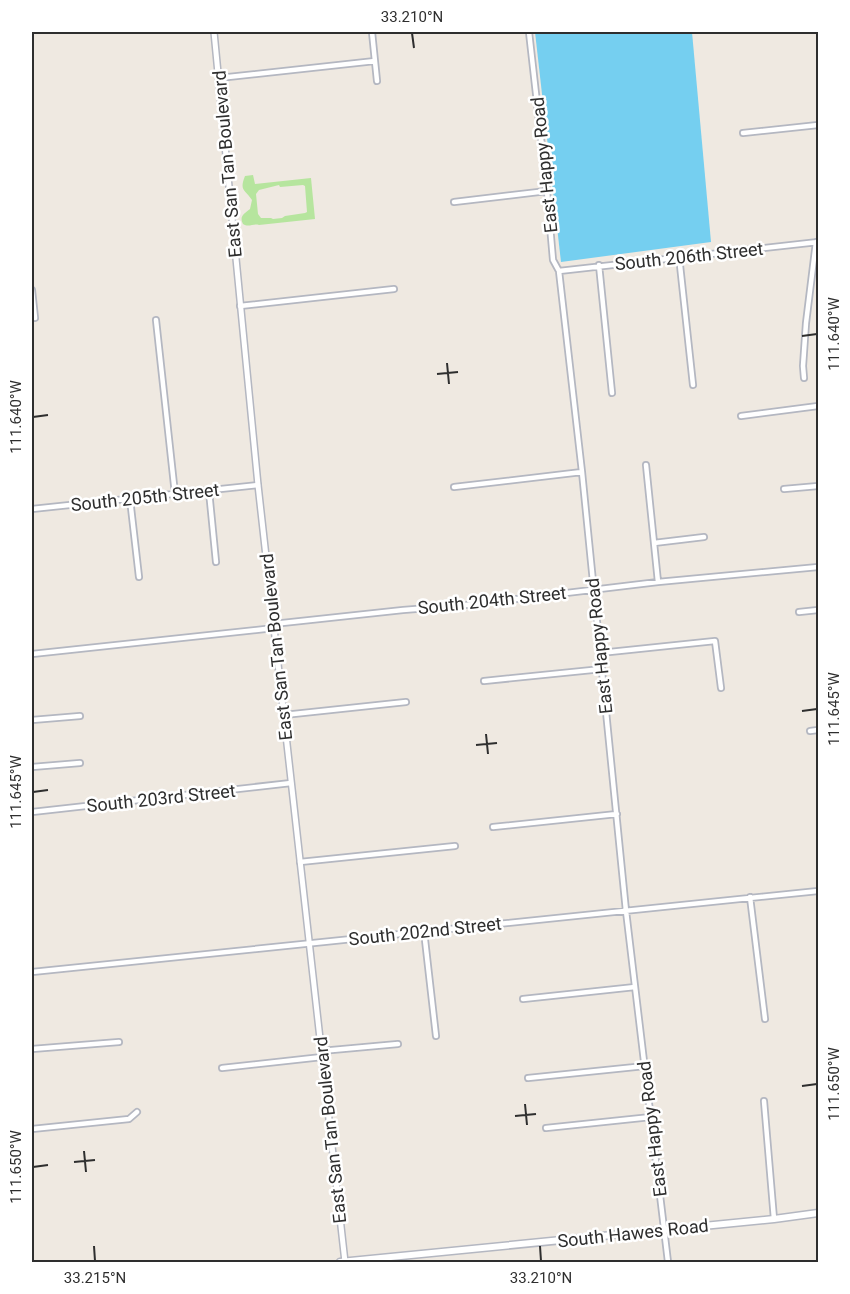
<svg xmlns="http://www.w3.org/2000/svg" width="850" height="1294" font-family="Roboto,sans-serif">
<rect width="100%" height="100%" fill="#efe9e1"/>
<path fill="#b6e59e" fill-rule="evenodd" d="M 253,175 L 255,184 L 311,178 L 315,219 L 259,225 C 253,223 249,228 243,224 C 239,216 244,214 250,209 L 252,200 C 245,189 239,191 245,176 ZM 279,185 L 280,187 L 303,185 L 305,186 L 307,212 L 305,213 L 285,216 L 282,218 L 273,219 L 271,218 L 261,218 L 258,214 L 256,194 L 259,190 Z"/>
<path fill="#75cff0" d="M 535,32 L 692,32 L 711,242 L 561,262 Z"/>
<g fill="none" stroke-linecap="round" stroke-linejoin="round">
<defs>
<path id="minor" d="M 372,32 L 377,81
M 529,32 L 547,191 L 553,260 L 559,271 L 582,472 L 626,911 L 668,1262
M 219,78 L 375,61
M 743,133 L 818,125
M 454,202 L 547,191
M 679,256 L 693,385
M 599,265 L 612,393
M 559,271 L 818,242
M 32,290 L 35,318
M 240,306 L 394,289
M 156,320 L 175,494
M 804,378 L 803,366 L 806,323 L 816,242
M 741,416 L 818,406
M 646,465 L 658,582
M 454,487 L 582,472
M 784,489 L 818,486
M 209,491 L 216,562
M 130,499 L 139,577
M 32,509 L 258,485
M 654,543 L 704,537
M 799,612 L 818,610
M 273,624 L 403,610 L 466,605 L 658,582 L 818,567
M 600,653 L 715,641 L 721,688
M 32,654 L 274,628
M 484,681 L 602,669
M 284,715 L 406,702
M 32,720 L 80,716
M 810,731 L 818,730
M 32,767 L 80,763
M 32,812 L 291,783
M 493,827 L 617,814
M 300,862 L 455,846
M 750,897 L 765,1019
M 424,931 L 436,1036
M 32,972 L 818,891
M 523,999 L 635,987
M 32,1049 L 119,1042
M 321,1051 L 398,1044
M 222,1068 L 322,1057
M 528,1078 L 645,1066
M 764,1101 L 774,1219
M 546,1128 L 651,1117
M 32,1129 L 129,1119 L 137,1112"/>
<path id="tertiary" d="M 214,32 L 258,485 L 345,1262"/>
<path id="secondary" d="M 340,1262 L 774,1219 L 818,1213"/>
</defs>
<use href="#minor" stroke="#b4b7c1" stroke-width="8"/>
<use href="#tertiary" stroke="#b4b7c1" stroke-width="8"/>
<use href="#secondary" stroke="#b4b7c1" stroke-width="9"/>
<use href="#minor" stroke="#fff" stroke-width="4.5"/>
<use href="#tertiary" stroke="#fff" stroke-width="5"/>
<use href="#secondary" stroke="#fff" stroke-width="6"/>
</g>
<path fill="none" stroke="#2e2e2e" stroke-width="2" d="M 412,33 L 414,48M 802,336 L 817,334M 447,363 L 449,384M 437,374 L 458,372M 33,417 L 48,415M 802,711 L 817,709M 486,734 L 488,754M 476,745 L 497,743M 33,792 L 48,790M 802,1086 L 817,1084M 525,1104 L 527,1125M 515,1116 L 536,1114M 84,1151 L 86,1172M 74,1162 L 95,1160M 33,1167 L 48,1165M 94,1246 L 95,1261M 540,1246 L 541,1261"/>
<g text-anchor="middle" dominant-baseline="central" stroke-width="5" stroke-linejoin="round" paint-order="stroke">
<g font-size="18" fill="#2e2e2e" stroke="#fff">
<text transform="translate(227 164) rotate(-95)">East San Tan Boulevard</text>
<text transform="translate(544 165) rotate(-96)">East Happy Road</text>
<text transform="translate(689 256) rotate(-6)">South 206th Street</text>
<text transform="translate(145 497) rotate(-6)">South 205th Street</text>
<text transform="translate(492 600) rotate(-6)">South 204th Street</text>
<text transform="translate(599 646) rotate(-96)">East Happy Road</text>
<text transform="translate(276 647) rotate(-96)">East San Tan Boulevard</text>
<text transform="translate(161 798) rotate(-6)">South 203rd Street</text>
<text transform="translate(425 931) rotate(-6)">South 202nd Street</text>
<text transform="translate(652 1129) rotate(-97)">East Happy Road</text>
<text transform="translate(330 1130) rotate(-96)">East San Tan Boulevard</text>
<text transform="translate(633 1233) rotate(-6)">South Hawes Road</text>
</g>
</g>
<rect width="850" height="1294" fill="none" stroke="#ffffff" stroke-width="66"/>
<rect x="33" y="33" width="784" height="1228" fill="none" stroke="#2e2e2e" stroke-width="2"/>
<g font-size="15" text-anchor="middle" fill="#2e2e2e">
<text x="412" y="22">33.210°N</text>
<text transform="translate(834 334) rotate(-90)" y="5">111.640°W</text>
<text transform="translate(16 417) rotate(-90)" y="5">111.640°W</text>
<text transform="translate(834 709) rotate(-90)" y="5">111.645°W</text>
<text transform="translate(16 792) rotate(-90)" y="5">111.645°W</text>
<text transform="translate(834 1084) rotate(-90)" y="5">111.650°W</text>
<text transform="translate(16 1167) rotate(-90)" y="5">111.650°W</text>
<text x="95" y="1283">33.215°N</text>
<text x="541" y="1283">33.210°N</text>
</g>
</svg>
